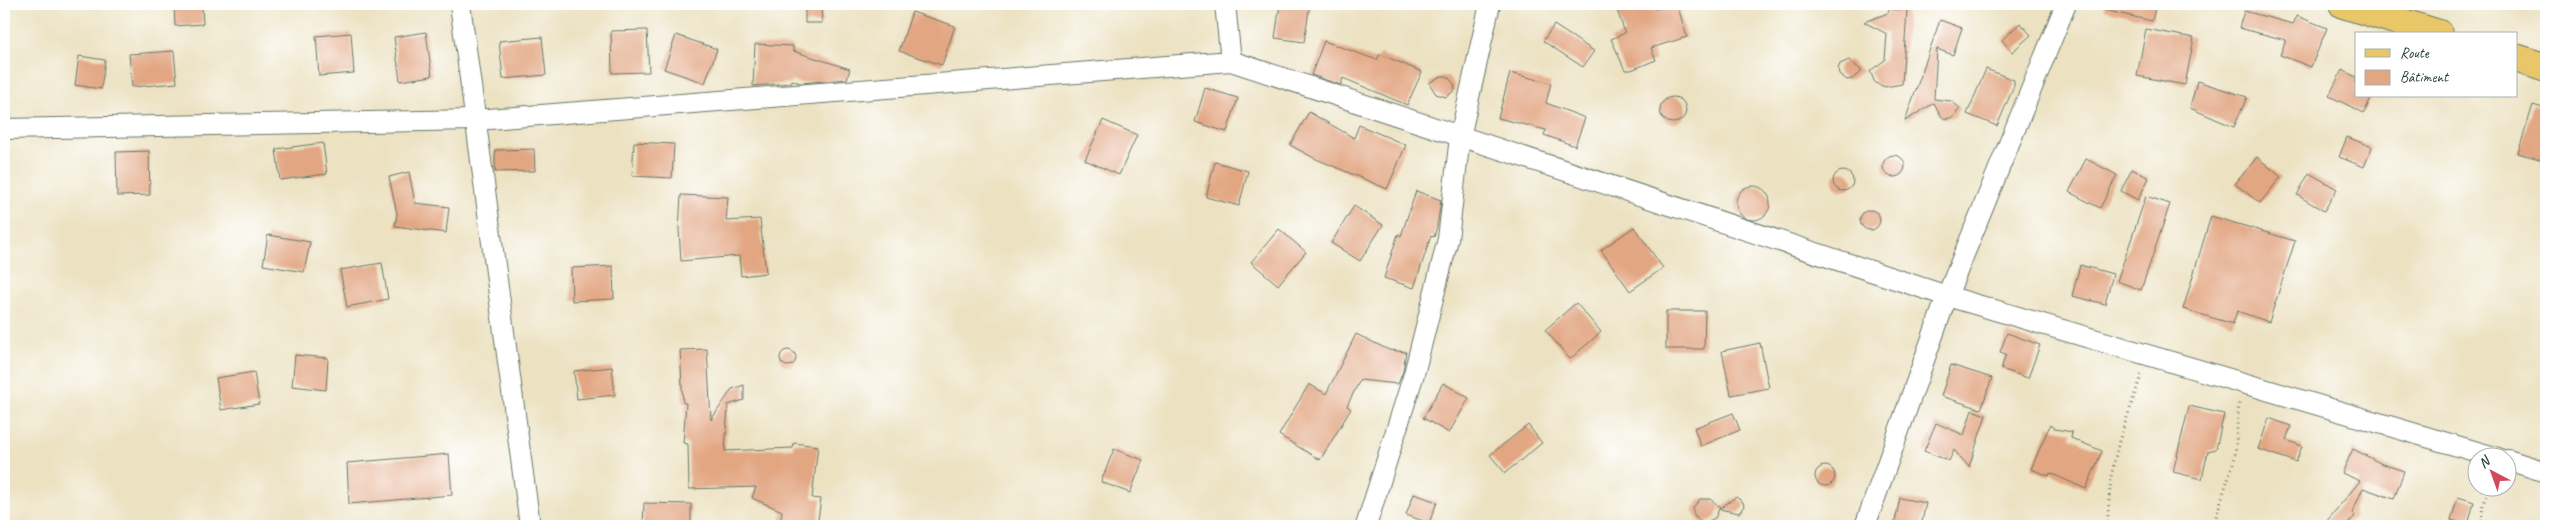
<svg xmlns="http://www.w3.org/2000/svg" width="2550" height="530" font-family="Caveat,sans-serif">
<rect width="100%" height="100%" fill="#fff"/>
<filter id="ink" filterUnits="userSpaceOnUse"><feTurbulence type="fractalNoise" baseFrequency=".02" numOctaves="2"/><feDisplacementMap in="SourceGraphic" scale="10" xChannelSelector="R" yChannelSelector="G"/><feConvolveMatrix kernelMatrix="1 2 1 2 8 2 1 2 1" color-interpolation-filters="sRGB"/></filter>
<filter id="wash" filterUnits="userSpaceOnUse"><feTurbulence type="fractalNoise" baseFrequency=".0096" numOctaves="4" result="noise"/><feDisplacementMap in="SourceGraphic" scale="20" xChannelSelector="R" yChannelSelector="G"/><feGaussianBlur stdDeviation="1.12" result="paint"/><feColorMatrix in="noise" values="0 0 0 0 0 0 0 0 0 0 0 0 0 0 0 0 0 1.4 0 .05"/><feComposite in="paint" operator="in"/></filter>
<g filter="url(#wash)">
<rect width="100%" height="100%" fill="#ece2c2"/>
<g id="blocks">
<path fill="#e2a682" d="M 174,4 L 202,4 L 203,24 L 175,26 Z
M 805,4 L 821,4 L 822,23 L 805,23 Z
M 1280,4 L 1310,4 L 1304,42 L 1275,38 Z
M 1615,4 L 1653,4 L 1655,9 L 1677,4 L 1687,37 L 1651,48 L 1656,60 L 1631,70 L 1625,70 L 1611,39 L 1625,33 Z
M 2104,4 L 2156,4 L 2152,21 L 2104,10 Z
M 1889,9 L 1907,10 L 1902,84 L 1885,87 L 1875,83 L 1870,71 L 1885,60 L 1887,34 L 1864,22 L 1888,13 Z
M 2244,11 L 2293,24 L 2297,16 L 2327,28 L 2311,67 L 2280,55 L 2286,40 L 2239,28 Z
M 912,12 L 955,26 L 942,65 L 899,51 Z
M 1940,20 L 1962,28 L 1953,55 L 1937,49 L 1934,99 L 1951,101 L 1960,108 L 1954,117 L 1945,119 L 1941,116 L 1934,103 L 1905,121 Z
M 2020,23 L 2031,35 L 2012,52 L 2002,40 Z
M 1554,25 L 1594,51 L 1583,67 L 1543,41 Z
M 2146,29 L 2194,38 L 2185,85 L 2137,76 Z
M 647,30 L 649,72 L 612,73 L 611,31 Z
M 426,32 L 432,76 L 400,81 L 394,37 Z
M 351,33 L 354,73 L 319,76 L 316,36 Z
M 676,35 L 717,49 L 705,83 L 664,69 Z
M 542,37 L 546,75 L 503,79 L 499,41 Z
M 1324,41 L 1377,60 L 1380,54 L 1422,72 L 1407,105 L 1343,78 L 1341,85 L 1311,75 Z
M 755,44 L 793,46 L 793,51 L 850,69 L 847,79 L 800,83 L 791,80 L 791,83 L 753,86 Z
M 174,51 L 177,83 L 132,87 L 129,54 Z
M 79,56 L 105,60 L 101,89 L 75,85 Z
M 1849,60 L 1862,71 L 1852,79 L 1847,80 L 1839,74 L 1838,69 L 1840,64 Z
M 1986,69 L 2014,80 L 2014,86 L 1997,126 L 1967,114 Z
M 2342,70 L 2356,77 L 2356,96 L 2372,96 L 2364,113 L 2329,96 Z
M 1510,73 L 1551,83 L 1546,103 L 1585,118 L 1575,146 L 1544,135 L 1546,130 L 1498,118 Z
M 1441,76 L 1447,76 L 1454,84 L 1455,90 L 1446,97 L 1436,94 L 1429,83 Z
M 2197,81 L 2247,97 L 2234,127 L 2190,108 Z
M 1205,88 L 1238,98 L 1227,132 L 1195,122 Z
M1660 110a13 13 0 1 1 26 0a13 13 0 1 1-26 0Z
M 2533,105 L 2546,109 L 2546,161 L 2518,153 Z
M 1309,112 L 1354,138 L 1359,125 L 1406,145 L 1387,189 L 1314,158 L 1290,145 Z
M 1103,120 L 1137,135 L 1119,175 L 1085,160 Z
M 2347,137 L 2372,147 L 2364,167 L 2339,157 Z
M 634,142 L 674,144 L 672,178 L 632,176 Z
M 323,143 L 327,174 L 280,180 L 276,149 Z
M 534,149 L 535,171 L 495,172 L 495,150 Z
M 149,151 L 150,195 L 117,196 L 116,152 Z
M1883 166a11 11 0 1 1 22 0a11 11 0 1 1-22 0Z
M 2257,157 L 2281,177 L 2260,203 L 2235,184 Z
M 2086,159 L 2117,175 L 2100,208 L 2069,192 Z
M 1215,162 L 1248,171 L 1239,206 L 1206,197 Z
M 2132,169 L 2149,178 L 2138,200 L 2121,191 Z
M1833 181a10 10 0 1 1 20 0a10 10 0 1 1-20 0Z
M 409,172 L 415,203 L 449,207 L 446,233 L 395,226 L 397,214 L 389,177 Z
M 2309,173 L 2337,189 L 2324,211 L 2297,195 Z
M1736 203a17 17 0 1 1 34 0a17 17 0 1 1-34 0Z
M 1416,191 L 1441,200 L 1437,227 L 1434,237 L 1431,236 L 1414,288 L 1384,278 L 1398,234 L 1401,236 Z
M 681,195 L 728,197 L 726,221 L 760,219 L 766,273 L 741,276 L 739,256 L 681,261 L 679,230 Z
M 2146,196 L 2170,204 L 2141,290 L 2117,281 Z
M 1354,206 L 1383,225 L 1360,261 L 1331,243 Z
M1860 220a10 10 0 1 1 20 0a10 10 0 1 1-20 0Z
M 2211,216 L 2295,241 L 2269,322 L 2237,311 L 2233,324 L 2183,309 Z
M 1634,227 L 1663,268 L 1630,291 L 1601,250 Z
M 1279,229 L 1306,252 L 1278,285 L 1251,262 Z
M 268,235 L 310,242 L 304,272 L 263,265 Z
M 382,263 L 388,299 L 347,307 L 340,270 Z
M 2080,265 L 2113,274 L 2105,304 L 2072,296 Z
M 613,266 L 614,299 L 572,301 L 571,268 Z
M 1576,303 L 1601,332 L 1570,359 L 1545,330 Z
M 1666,311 L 1705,311 L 1704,349 L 1666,349 Z
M 2007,333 L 2040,345 L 2028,378 L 2001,369 L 2006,354 L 2000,352 Z
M 1356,334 L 1389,350 L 1406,352 L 1403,371 L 1398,384 L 1360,380 L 1347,406 L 1351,409 L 1320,460 L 1279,435 L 1309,384 L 1326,394 Z
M 1760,343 L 1769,388 L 1731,395 L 1722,351 Z
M 707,349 L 711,420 L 732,389 L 744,385 L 744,400 L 728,405 L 725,451 L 793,448 L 794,443 L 818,446 L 812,498 L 821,499 L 817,526 L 780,526 L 782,511 L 752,498 L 756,487 L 689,489 L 688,444 L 683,443 L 686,403 L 683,403 L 680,350 Z
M780 358a8 8 0 1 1 16 0a8 8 0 1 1-16 0Z
M 295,355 L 328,358 L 326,390 L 292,386 Z
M 1951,365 L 1992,378 L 1981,409 L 1941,396 Z
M 612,367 L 615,395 L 577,399 L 574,371 Z
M 254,372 L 259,404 L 221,410 L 216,378 Z
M 1443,383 L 1469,398 L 1449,433 L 1423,418 Z
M 2189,406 L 2224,414 L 2216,449 L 2208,451 L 2202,479 L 2173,472 Z
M 1972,410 L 1986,415 L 1969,467 L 1954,450 L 1949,461 L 1924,451 L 1936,423 L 1964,435 Z
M 1733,413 L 1740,430 L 1701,446 L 1694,428 Z
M 2269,418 L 2291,426 L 2286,440 L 2302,446 L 2296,462 L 2258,449 Z
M 1528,425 L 1542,443 L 1505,473 L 1490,455 Z
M 2050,425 L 2055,429 L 2072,432 L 2071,438 L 2102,451 L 2086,489 L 2050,473 L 2049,476 L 2031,469 Z
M 1114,449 L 1143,460 L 1130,493 L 1101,482 Z
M 2353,449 L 2382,464 L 2404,471 L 2394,499 L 2363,488 L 2352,513 L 2355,516 L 2346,526 L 2338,526 L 2326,522 L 2360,481 L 2342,473 Z
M 449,454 L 452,495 L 349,504 L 347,463 Z
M1815 476a10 10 0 1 1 20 0a10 10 0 1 1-20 0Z
M 1414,494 L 1437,502 L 1429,523 L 1406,515 Z
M 1736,497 L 1743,502 L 1744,506 L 1739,513 L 1719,509 L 1715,518 L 1705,523 L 1700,522 L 1693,513 L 1693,508 L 1700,499 L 1710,499 L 1720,507 L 1719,509 Z
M 2458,497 L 2474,502 L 2468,525 L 2451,520 Z
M 1900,498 L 1926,503 L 1921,526 L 1894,526 Z
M 644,503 L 691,504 L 691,526 L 643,526 Z"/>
</g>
</g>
<g filter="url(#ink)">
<use href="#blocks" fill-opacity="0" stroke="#677766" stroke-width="1"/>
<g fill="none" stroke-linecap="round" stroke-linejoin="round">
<defs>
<path id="street" d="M 460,4 L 530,526
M 1225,4 L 1231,61
M 4,129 L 476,120 L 1231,61 L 1947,296 L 2498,458
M 2508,460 L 2546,472
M 1366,526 L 1414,374 L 1448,239 L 1460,137 L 1490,4
M 1865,526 L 1947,296 L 2066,4"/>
<path id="primary" d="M 2343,4 L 2439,34
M 2516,58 L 2546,68"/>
</defs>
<use href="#street" stroke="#677766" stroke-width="22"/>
<use href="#primary" stroke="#677766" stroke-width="30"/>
<path stroke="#677766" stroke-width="3" stroke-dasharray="1 4" stroke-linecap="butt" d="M 2107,526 L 2111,477 L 2119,441 L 2142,373
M 2213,526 L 2235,457 L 2239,401
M 2481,526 L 2483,503 L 2490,488"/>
<use href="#street" stroke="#fff" stroke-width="20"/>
<use href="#primary" stroke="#e9c769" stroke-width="28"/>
</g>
</g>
<rect width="2550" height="530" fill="none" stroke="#fff" stroke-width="20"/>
<rect x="2355" y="32" width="162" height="65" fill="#ffffff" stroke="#a5b1ae"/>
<rect x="2365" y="49" width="25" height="8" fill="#e9c769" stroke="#a5b1ae"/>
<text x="2400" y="58" font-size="15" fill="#1f3d34">Route</text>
<rect x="2365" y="70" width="25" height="15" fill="#e2a682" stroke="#a5b1ae"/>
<text x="2400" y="82" font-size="15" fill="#1f3d34">Bâtiment</text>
<g transform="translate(2492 472) rotate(319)"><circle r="24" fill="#ffffff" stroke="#a5b1ae"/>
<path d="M0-4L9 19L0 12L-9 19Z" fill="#d1495b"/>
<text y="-8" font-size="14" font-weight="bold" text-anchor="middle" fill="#1f3d34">N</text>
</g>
</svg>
